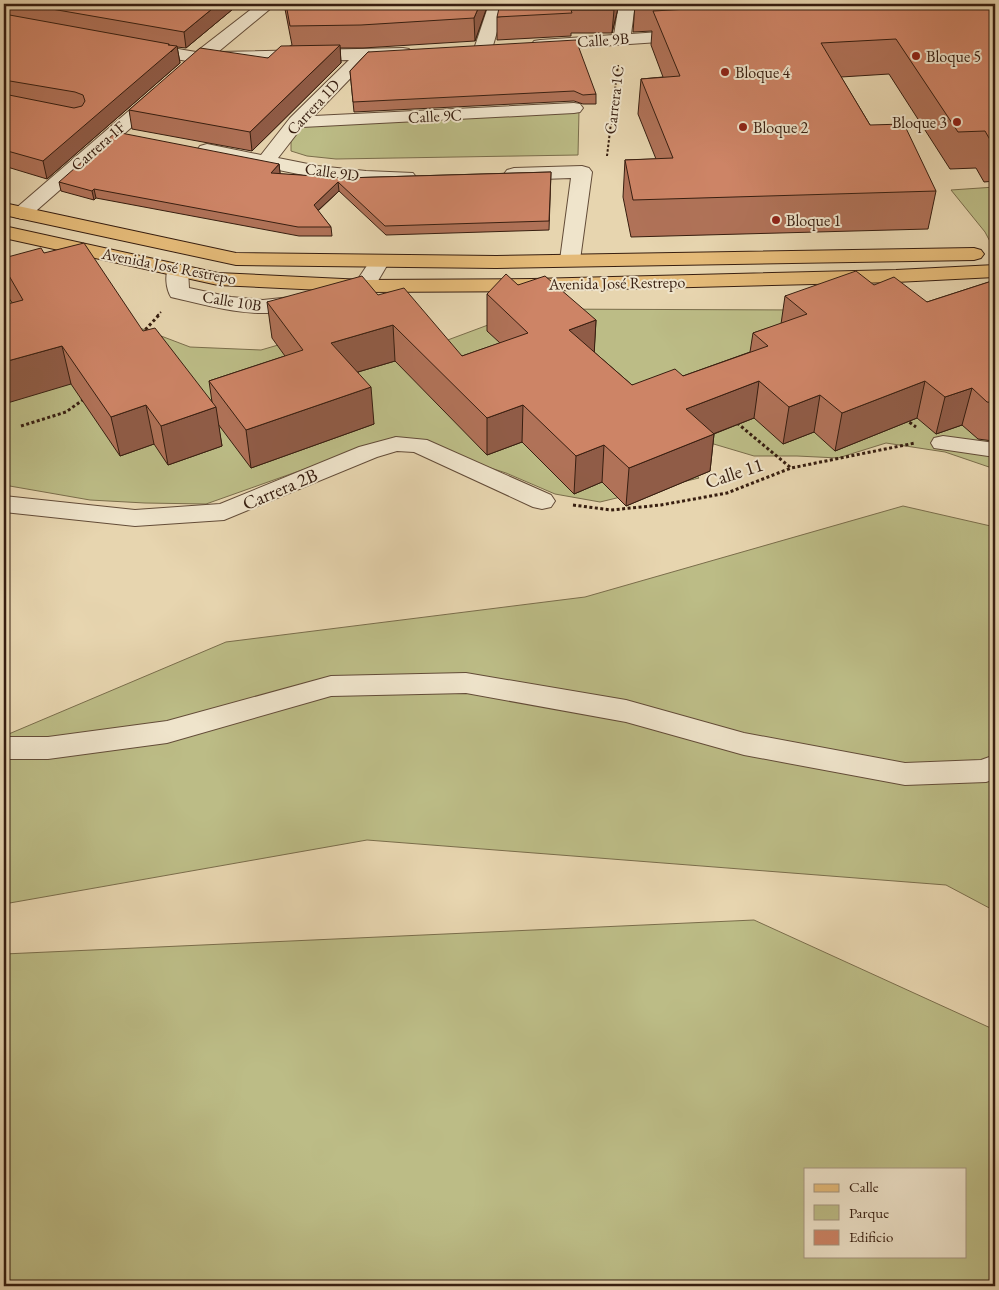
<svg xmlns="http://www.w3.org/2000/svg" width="999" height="1290" font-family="'EB Garamond',serif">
<rect width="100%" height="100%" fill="#e7d5af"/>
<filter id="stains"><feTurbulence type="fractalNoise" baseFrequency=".004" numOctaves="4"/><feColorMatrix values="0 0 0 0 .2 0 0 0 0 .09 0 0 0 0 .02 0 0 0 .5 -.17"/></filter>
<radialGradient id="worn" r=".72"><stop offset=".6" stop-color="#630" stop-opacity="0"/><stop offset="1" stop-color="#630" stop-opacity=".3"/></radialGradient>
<path fill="#bcbc86" stroke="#7a6d4b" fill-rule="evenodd" d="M 579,111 L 578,155 L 336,159 L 307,156 L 291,151 L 291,140 L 302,125 Z
M 995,187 L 995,251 L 985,232 L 951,190 Z
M 4,263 L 140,328 L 190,347 L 261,350 L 292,341 L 445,341 L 531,309 L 803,310 L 995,305 L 995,474 L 989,467 L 945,452 L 886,443 L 838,458 L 797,456 L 754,456 L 707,442 L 691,469 L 699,478 L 600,502 L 555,494 L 506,473 L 460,458 L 423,441 L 395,437 L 206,504 L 145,503 L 90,500 L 4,485 Z
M 903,506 L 995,527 L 995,911 L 946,885 L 367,840 L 4,904 L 4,736 L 226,642 L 585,597 Z
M 754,920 L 995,1030 L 995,1286 L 4,1286 L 4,954 ZM 805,1169 L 965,1169 L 965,1256 L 805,1256 Z"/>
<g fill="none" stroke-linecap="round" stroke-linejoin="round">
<defs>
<path id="minor" d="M 258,4 L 276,4 L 218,52 L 403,48 L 409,49 L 412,53 L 409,57 L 369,59 L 314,116 L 574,103 L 580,104 L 583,108 L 580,112 L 574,113 L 302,127 L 278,158 L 318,166 L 366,171 L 413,173 L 416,177 L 413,181 L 366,183 L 318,178 L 200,154 L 197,150 L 200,146 L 207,144 L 261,155 L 290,118 L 349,60 L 204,63 L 195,67 L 189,66 L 187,61 L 142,53 L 136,52 L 133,48 L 136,44 L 142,43 L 196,52 Z
M 489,4 L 505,4 L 492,49 L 489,53 L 483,54 L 477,53 L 474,49 Z
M 619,4 L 635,4 L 631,34 L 689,30 L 695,31 L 698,35 L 695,39 L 689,40 L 540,50 L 534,49 L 531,45 L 534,41 L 540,40 L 614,35 Z
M 159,89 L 165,90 L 168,94 L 165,98 L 29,217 L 22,219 L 15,217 L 12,213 L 15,209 L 153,90 Z
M 582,166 L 589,168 L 592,172 L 580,260 L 577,264 L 570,266 L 563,264 L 560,260 L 571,178 L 514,180 L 507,178 L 504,174 L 507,170 L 514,168 Z
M 379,256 L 386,258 L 389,262 L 372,291 C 336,300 299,314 262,313 C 232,313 201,304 171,297 C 166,289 164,273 170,266 L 177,264 L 184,266 L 188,270 L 189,288 L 231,297 L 263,300 L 301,296 L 356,282 L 372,258 Z
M 943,436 L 995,443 L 995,457 L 934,448 L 931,443 L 934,438 Z
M 396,437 L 427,440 L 551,495 L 555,501 L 551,507 L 542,509 L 533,507 L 414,452 L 397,451 L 377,457 L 224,520 L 135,526 L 4,512 L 4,496 L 135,510 L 220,504 L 359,447 Z
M 466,673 L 626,700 L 744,733 L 905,763 L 981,760 L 995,755 L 995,779 L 986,782 L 905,785 L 744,755 L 626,722 L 466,693 L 331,696 L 167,743 L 48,759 L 4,759 L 4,737 L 48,737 L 167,721 L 331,676 Z"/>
<path id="major" d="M 4,203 L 236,253 L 496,256 L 974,248 L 981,250 L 984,254 L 981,258 L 974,260 L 496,268 L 236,265 L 4,215 Z
M 4,226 L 218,273 L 364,280 L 532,279 L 896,270 L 995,265 L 995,277 L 896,282 L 532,291 L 364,292 L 218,285 L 4,238 Z"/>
</defs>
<use href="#minor" stroke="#634c38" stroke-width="2"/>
<use href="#major" stroke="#371e10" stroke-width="2"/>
<path stroke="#371e10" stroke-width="2" stroke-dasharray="2.5 2" stroke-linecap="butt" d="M 607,156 L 618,65
M 157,316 L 161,312"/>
<path stroke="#371e10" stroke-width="3" stroke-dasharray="3 2.5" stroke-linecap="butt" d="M 145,335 L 145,330 L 159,315
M 905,419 L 916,427
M 737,423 L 791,468
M 21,426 L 66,412 L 84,399
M 573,505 L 611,510 L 661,505 L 727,493 L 791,468 L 915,443"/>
<use href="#minor" fill="#efe4cb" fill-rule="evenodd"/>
<use href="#major" fill="#e4ba78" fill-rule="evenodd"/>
</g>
<path fill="#b07258" stroke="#371e10" d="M 4,4 L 239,4 L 186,48 L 177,47 L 180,63 L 47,179 L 4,166 Z
M 284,4 L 488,4 L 475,41 L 363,48 L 340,48 L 341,63 L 252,151 L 132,129 L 129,110 L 268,58 L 292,45 Z
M 619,4 L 612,33 L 571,33 L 571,36 L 497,40 L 497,17 Z
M 635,4 L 995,4 L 995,181 L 984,182 L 976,168 L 950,169 L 889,74 L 841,77 L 870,125 L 936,191 L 928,229 L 631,237 L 623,197 L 625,160 L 656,159 L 638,114 L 641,79 L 663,77 L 651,45 L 652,31 L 633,32 Z
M 368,52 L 596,94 L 596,104 L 583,104 L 574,101 L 354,112 L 350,71 Z
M 279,164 L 280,173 L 280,174 L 344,178 L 551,172 L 549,230 L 386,235 L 339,191 L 318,211 L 331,227 L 332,236 L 299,236 L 96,198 L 94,200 L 61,191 L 59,182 Z
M 44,253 L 143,331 L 212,402 L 209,381 L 285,356 L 272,338 L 267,302 L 378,295 L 462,356 L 500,343 L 487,331 L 487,294 L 518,285 L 596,320 L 594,352 L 632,385 L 683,376 L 750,352 L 753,333 L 781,324 L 785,296 L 874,285 L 927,302 L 995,280 L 995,440 L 993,441 L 978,439 L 962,425 L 936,434 L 917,418 L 835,451 L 814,432 L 783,444 L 754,418 L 714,434 L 710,471 L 626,506 L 602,482 L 574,494 L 522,442 L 487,455 L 395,361 L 358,372 L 374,424 L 251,468 L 218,424 L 222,446 L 168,465 L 154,444 L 120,456 L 71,384 L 8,297 L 4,279 L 4,258 Z"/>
<path fill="#905c47" stroke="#371e10" d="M 218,4 L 239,4 L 186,48 L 184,32 Z
M 480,4 L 488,4 L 475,41 L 474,18 Z
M 615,4 L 619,4 L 612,33 L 614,10 Z
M 169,44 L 171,52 L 177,46 L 180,63 L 47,179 L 43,161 Z
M 340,45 L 341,63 L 252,151 L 250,132 Z
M 279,164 L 280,173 L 272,182 L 271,173 Z
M 338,182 L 339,191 L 314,214 L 314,205 Z
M 94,189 L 96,198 L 94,200 L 92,191 Z
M 596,320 L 594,357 L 569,330 Z
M 393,325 L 395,361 L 334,379 L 331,343 Z
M 62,346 L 71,384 L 4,404 L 4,362 Z
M 759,381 L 754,418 L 682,446 L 686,409 Z
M 925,381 L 917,418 L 835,451 L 842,413 Z
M 371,387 L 374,424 L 251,468 L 246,430 Z
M 972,388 L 962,425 L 936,434 L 945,397 Z
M 820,395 L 814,432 L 783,444 L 789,407 Z
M 146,405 L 154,444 L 120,456 L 111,417 Z
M 523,405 L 522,442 L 487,455 L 487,418 Z
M 216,407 L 222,446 L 168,465 L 161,426 Z
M 995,432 L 995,440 L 993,441 Z
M 714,434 L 710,471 L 626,506 L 629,468 Z
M 604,445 L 602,482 L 574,494 L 576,456 Z"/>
<path fill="#cd8466" stroke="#371e10" d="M 23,4 L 218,4 L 184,32 Z
M 286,4 L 480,4 L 474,18 L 361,25 L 290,26 Z
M 500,4 L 615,4 L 614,10 L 571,10 L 572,13 L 497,17 Z
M 635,4 L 730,4 L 635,9 Z
M 778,4 L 995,4 L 995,145 L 993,145 L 985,131 L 958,132 L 896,39 L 821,43 L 870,125 L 904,124 L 936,191 L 633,200 L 625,160 L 673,158 L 641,79 L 680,76 L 653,11 Z
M 4,14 L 169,44 L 168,45 L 177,46 L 43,161 L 4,150 L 4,94 L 74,108 L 82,106 L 85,101 L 83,95 L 75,92 L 4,80 Z
M 576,40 L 596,94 L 583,95 L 574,91 L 353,102 L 350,71 L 368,52 Z
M 340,45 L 250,132 L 129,110 L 200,48 L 268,58 L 281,46 Z
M 116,132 L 279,164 L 271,173 L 344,178 L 551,172 L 549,221 L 385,226 L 338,182 L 314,205 L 331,227 L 298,227 L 94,189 L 92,191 L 59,182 Z
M 84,243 L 143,331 L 155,328 L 216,407 L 161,426 L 146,405 L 111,417 L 62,346 L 4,362 L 4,305 L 23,300 L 4,267 L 4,258 L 41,248 L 44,253 Z
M 856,271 L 874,285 L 894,277 L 927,302 L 995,280 L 995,403 L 987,402 L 972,388 L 945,397 L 925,381 L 842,413 L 820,395 L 789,407 L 759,381 L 686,409 L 714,434 L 629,468 L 604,445 L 576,456 L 523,405 L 487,418 L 393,325 L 331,343 L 371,387 L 246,430 L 209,381 L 303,350 L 267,302 L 362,276 L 378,295 L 404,288 L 462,356 L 528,333 L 487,294 L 506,274 L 518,285 L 545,276 L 596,320 L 569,330 L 632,385 L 675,369 L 683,376 L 768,346 L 753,333 L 807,314 L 785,296 Z"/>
<g fill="#8f2418" stroke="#efe4cb" stroke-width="2">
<circle cx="916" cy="56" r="5"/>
<circle cx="725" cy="72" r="5"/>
<circle cx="957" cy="122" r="5"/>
<circle cx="743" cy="127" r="5"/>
<circle cx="776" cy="220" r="5"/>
</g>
<g text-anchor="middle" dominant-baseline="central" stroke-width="4" stroke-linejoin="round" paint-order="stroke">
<g font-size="16" fill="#371e10" stroke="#efe4cb">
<text transform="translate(603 40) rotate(-4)">Calle 9B</text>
<text transform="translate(614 100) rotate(-83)">Carrera 1C</text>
<text transform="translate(313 107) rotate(-47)">Carrera 1D</text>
<text transform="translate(435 116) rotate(-3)">Calle 9C</text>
<text transform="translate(98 146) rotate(-41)">Carrera 1F</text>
<text transform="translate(332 172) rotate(8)">Calle 9D</text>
<text transform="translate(169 266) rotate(11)">Avenida José Restrepo</text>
<text transform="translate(617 283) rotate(-1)">Avenida José Restrepo</text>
<text transform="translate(232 301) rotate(9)">Calle 10B</text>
</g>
<g font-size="16" fill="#371e10" stroke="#efe4cb" text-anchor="start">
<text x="926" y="56">Bloque 5</text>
<text x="735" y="72">Bloque 4</text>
<text x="947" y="122" text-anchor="end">Bloque 3</text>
<text x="753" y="127">Bloque 2</text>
<text x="786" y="220">Bloque 1</text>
</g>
<g font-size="19" fill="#371e10" stroke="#efe4cb">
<text transform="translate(734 473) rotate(-18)">Calle 11</text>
<text transform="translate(280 489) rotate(-23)">Carrera 2B</text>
</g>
</g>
<rect width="999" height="1290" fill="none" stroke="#e7d5af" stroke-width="20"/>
<rect x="5" y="5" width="989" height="1280" fill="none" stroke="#371e10" stroke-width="2.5"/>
<rect x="10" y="10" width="979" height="1270" fill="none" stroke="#371e10"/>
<rect x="804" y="1168" width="162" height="90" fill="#efe4cb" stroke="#a59580"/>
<rect x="814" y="1184" width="25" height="8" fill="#e4ba78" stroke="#a59580"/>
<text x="849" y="1192" font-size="15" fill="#371e10">Calle</text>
<rect x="814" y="1205" width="25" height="15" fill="#bcbc86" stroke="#a59580"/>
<text x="849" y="1218" font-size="15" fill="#371e10">Parque</text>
<rect x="814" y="1230" width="25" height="15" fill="#cd8466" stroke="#a59580"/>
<text x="849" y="1242" font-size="15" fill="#371e10">Edificio</text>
<rect width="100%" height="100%" filter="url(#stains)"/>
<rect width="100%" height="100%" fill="url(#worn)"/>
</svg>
